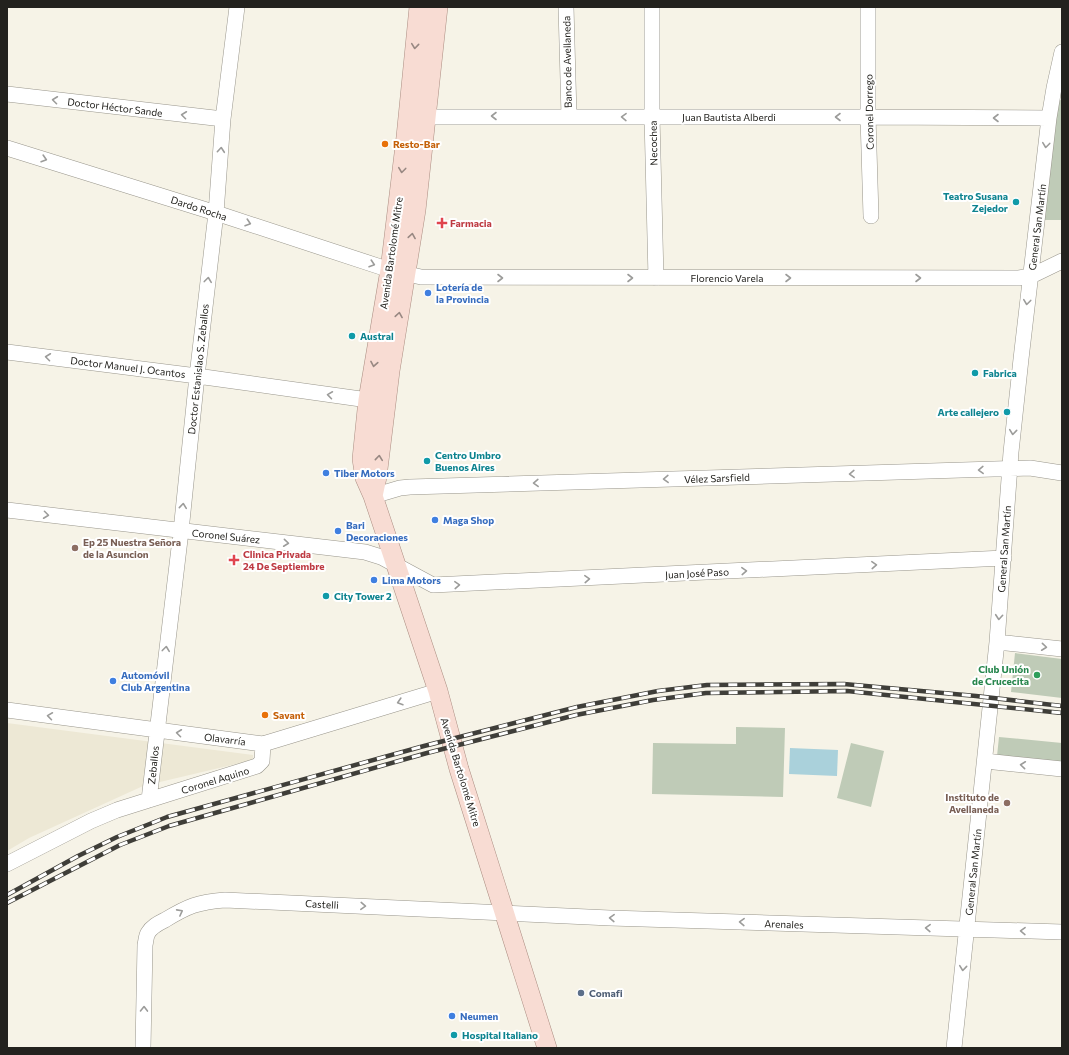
<svg xmlns="http://www.w3.org/2000/svg" width="1069" height="1055" font-family="Commissioner,sans-serif">
<rect width="100%" height="100%" fill="#f6f3e7"/>
<path fill="#ede8d5" d="M 7,723 L 253,755 L 253,760 L 143,786 L 29,838 L 7,851 Z"/>
<path fill="#bfcbb7" d="M 1062,99 L 1062,220 L 1043,220 L 1056,103 Z
M 1015,653 L 1062,659 L 1062,698 L 1011,692 Z
M 736,727 L 785,728 L 783,797 L 652,794 L 653,743 L 736,744 Z
M 999,737 L 1062,743 L 1062,764 L 997,756 Z
M 851,743 L 884,751 L 871,807 L 837,798 Z"/>
<path fill="#aad1db" d="M 790,748 L 838,750 L 837,776 L 789,774 Z"/>
<g fill="none" stroke-linecap="round" stroke-linejoin="round">
<defs>
<path id="minor" d="M 566,7 L 569,116
M 652,7 L 652,117 L 656,278
M 868,7 L 868,117 L 871,216
M 7,94 L 223,119
M 416,117 L 868,117 L 1049,118
M 7,148 L 216,213 L 390,270 L 421,277 L 1019,278 L 1031,276 L 1062,261
M 7,352 L 197,376 L 368,400
M 373,496 L 400,488 L 410,487 L 1030,468 L 1062,473
M 7,510 L 365,552 L 381,557 L 433,585 L 1004,558
M 997,642 L 1062,649
M 7,710 L 263,744 L 438,691
M 985,761 L 1062,769
M 149,800 L 181,531 L 197,376 L 216,213 L 223,119 L 237,7
M 7,864 L 91,821 L 117,810 L 257,766 L 262,761 L 263,744
M 143,1048 L 145,945 C 146,941 146,936 148,933 C 152,926 159,923 165,920 C 188,906 198,902 225,900 L 610,918 L 1062,932
M 954,1048 L 997,642 L 1011,452 L 1021,359 L 1049,118 L 1054,88 L 1062,52"/>
<path id="major" d="M 419,7 L 406,137 L 390,270 L 368,400 L 362,459 L 365,478 L 373,496 L 438,691 L 459,769 L 547,1048
M 373,496 L 377,477 L 390,371 L 416,210 L 438,7"/>
</defs>
<use href="#minor" stroke="#99968c" stroke-width="16"/>
<use href="#major" stroke="#aa8c81" stroke-width="20"/>
<use href="#minor" stroke="#fff" stroke-width="15"/>
<use href="#major" stroke="#f8dcd3" stroke-width="19"/>
<defs>
<path id="rail" d="M 7,895 L 78,856 L 117,837 L 167,817 L 424,746 L 577,707 L 658,691 L 707,685 L 844,684 L 976,696 L 1062,706
M 7,903 L 120,845 L 169,826 L 427,753 L 576,715 L 653,700 L 706,693 L 847,691 L 1062,713"/>
</defs>
<use href="#rail" stroke="#3f3e39" stroke-width="4.5"/>
<use href="#rail" stroke="#fff" stroke-width="3" stroke-dasharray="9" stroke-linecap="butt"/>
</g>
<defs><path id="oneway-chevron" d="M-2-3.5L2.5 0L-2 3.5" fill="none" stroke-width="1.6" stroke-linecap="round" stroke-linejoin="round"/></defs>
<g stroke="#988882">
<use href="#oneway-chevron" transform="translate(415 46) rotate(96)"/>
<use href="#oneway-chevron" transform="translate(402 170) rotate(97)"/>
<use href="#oneway-chevron" transform="translate(412 236) rotate(-81)"/>
<use href="#oneway-chevron" transform="translate(399 315) rotate(-81)"/>
<use href="#oneway-chevron" transform="translate(374 364) rotate(100)"/>
<use href="#oneway-chevron" transform="translate(379 458) rotate(-84)"/>
</g>
<g stroke="#9c9c9a">
<use href="#oneway-chevron" transform="translate(55 100) rotate(-173)"/>
<use href="#oneway-chevron" transform="translate(184 115) rotate(-173)"/>
<use href="#oneway-chevron" transform="translate(494 116) rotate(180)"/>
<use href="#oneway-chevron" transform="translate(624 117) rotate(-179)"/>
<use href="#oneway-chevron" transform="translate(838 117) rotate(180)"/>
<use href="#oneway-chevron" transform="translate(996 118) rotate(-180)"/>
<use href="#oneway-chevron" transform="translate(1046 145) rotate(97)"/>
<use href="#oneway-chevron" transform="translate(221 150) rotate(-85)"/>
<use href="#oneway-chevron" transform="translate(44 159) rotate(17)"/>
<use href="#oneway-chevron" transform="translate(248 223) rotate(18)"/>
<use href="#oneway-chevron" transform="translate(372 264) rotate(18)"/>
<use href="#oneway-chevron" transform="translate(500 278)"/>
<use href="#oneway-chevron" transform="translate(630 278)"/>
<use href="#oneway-chevron" transform="translate(788 278)"/>
<use href="#oneway-chevron" transform="translate(918 278)"/>
<use href="#oneway-chevron" transform="translate(208 280) rotate(-83)"/>
<use href="#oneway-chevron" transform="translate(1027 302) rotate(97)"/>
<use href="#oneway-chevron" transform="translate(48 357) rotate(-173)"/>
<use href="#oneway-chevron" transform="translate(330 395) rotate(-172)"/>
<use href="#oneway-chevron" transform="translate(1013 432) rotate(96)"/>
<use href="#oneway-chevron" transform="translate(981 470) rotate(178)"/>
<use href="#oneway-chevron" transform="translate(852 474) rotate(178)"/>
<use href="#oneway-chevron" transform="translate(666 479) rotate(178)"/>
<use href="#oneway-chevron" transform="translate(536 483) rotate(178)"/>
<use href="#oneway-chevron" transform="translate(183 506) rotate(-84)"/>
<use href="#oneway-chevron" transform="translate(46 515) rotate(7)"/>
<use href="#oneway-chevron" transform="translate(286 543) rotate(6)"/>
<use href="#oneway-chevron" transform="translate(874 565) rotate(-3)"/>
<use href="#oneway-chevron" transform="translate(744 571) rotate(-3)"/>
<use href="#oneway-chevron" transform="translate(587 579) rotate(-3)"/>
<use href="#oneway-chevron" transform="translate(457 585) rotate(-3)"/>
<use href="#oneway-chevron" transform="translate(999 617) rotate(95)"/>
<use href="#oneway-chevron" transform="translate(1044 647) rotate(6)"/>
<use href="#oneway-chevron" transform="translate(166 649) rotate(-83)"/>
<use href="#oneway-chevron" transform="translate(400 702) rotate(163)"/>
<use href="#oneway-chevron" transform="translate(50 716) rotate(-172)"/>
<use href="#oneway-chevron" transform="translate(179 733) rotate(-173)"/>
<use href="#oneway-chevron" transform="translate(1023 765) rotate(-174)"/>
<use href="#oneway-chevron" transform="translate(363 906) rotate(3)"/>
<use href="#oneway-chevron" transform="translate(180 912) rotate(-28)"/>
<use href="#oneway-chevron" transform="translate(612 918) rotate(-178)"/>
<use href="#oneway-chevron" transform="translate(742 922) rotate(-178)"/>
<use href="#oneway-chevron" transform="translate(928 928) rotate(-178)"/>
<use href="#oneway-chevron" transform="translate(1023 931) rotate(-179)"/>
<use href="#oneway-chevron" transform="translate(963 968) rotate(96)"/>
<use href="#oneway-chevron" transform="translate(144 1009) rotate(-89)"/>
</g>
<g fill="#e8710a" stroke="#fff" stroke-width="1.5">
<circle cx="385" cy="144" r="4"/>
<circle cx="265" cy="715" r="4"/>
</g>
<g fill="#0f9aa8" stroke="#fff" stroke-width="1.5">
<circle cx="1016" cy="202" r="4"/>
<circle cx="352" cy="336" r="4"/>
<circle cx="975" cy="373" r="4"/>
<circle cx="1007" cy="412" r="4"/>
<circle cx="427" cy="461" r="4"/>
<circle cx="326" cy="596" r="4"/>
<circle cx="454" cy="1035" r="4"/>
</g>
<g fill="#e0444e" stroke="#fff" stroke-width="1.5">
<path d="M440 217h4v4h4v4h-4v4h-4v-4h-4v-4h4z"/>
<path d="M232 554h4v4h4v4h-4v4h-4v-4h-4v-4h4z"/>
</g>
<g fill="#3f7fe0" stroke="#fff" stroke-width="1.5">
<circle cx="428" cy="293" r="4"/>
<circle cx="326" cy="473" r="4"/>
<circle cx="435" cy="520" r="4"/>
<circle cx="338" cy="531" r="4"/>
<circle cx="374" cy="580" r="4"/>
<circle cx="113" cy="681" r="4"/>
<circle cx="452" cy="1016" r="4"/>
</g>
<g fill="#8d6e63" stroke="#fff" stroke-width="1.5">
<circle cx="75" cy="548" r="4"/>
<circle cx="1007" cy="803" r="4"/>
</g>
<circle fill="#2e9e5b" stroke="#fff" stroke-width="1.5" cx="1037" cy="675" r="4"/>
<circle fill="#5c6f8a" stroke="#fff" stroke-width="1.5" cx="581" cy="993" r="4"/>
<g text-anchor="middle" dominant-baseline="central" stroke-width="4" stroke-linejoin="round" paint-order="stroke">
<g font-size="10" fill="#23221e" stroke="#fff">
<text transform="translate(567 62) rotate(-91)">Banco de Avellaneda</text>
<text transform="translate(115 107) rotate(7)">Doctor Héctor Sande</text>
<text transform="translate(869 112) rotate(-91)">Coronel Dorrego</text>
<text x="729" y="117">Juan Bautista Alberdi</text>
<text transform="translate(653 143) rotate(-91)">Necochea</text>
<text transform="translate(199 208) rotate(18)">Dardo Rocha</text>
<text transform="translate(1037 227) rotate(-83)">General San Martín</text>
<text transform="translate(391 253) rotate(-82)">Avenida Bartolomé Mitre</text>
<text x="727" y="278">Florencio Varela</text>
<text transform="translate(128 367) rotate(7)">Doctor Manuel J. Ocantos</text>
<text transform="translate(198 369) rotate(-84)">Doctor Estanislao S. Zeballos</text>
<text transform="translate(717 478) rotate(-2)">Vélez Sarsfield</text>
<text transform="translate(226 536) rotate(6)">Coronel Suárez</text>
<text transform="translate(1004 549) rotate(-86)">General San Martín</text>
<text transform="translate(697 573) rotate(-3)">Juan José Paso</text>
<text transform="translate(225 739) rotate(7)">Olavarría</text>
<text transform="translate(153 765) rotate(-84)">Zeballos</text>
<text transform="translate(461 772) rotate(73)">Avenida Bartolomé Mitre</text>
<text transform="translate(215 780) rotate(-17)">Coronel Aquino</text>
<text transform="translate(973 872) rotate(-84)">General San Martín</text>
<text transform="translate(322 904) rotate(3)">Castelli</text>
<text transform="translate(784 924) rotate(2)">Arenales</text>
</g>
<g font-size="10" font-weight="bold" fill="#c56008" stroke="#fff" text-anchor="start">
<text x="393" y="144">Resto-Bar</text>
<text x="273" y="715">Savant</text>
</g>
<g font-size="10" font-weight="bold" fill="#0d838f" stroke="#fff" text-anchor="start">
<text x="1008" y="196" text-anchor="end">Teatro Susana<tspan x="1008" dy="12">Zejedor</tspan></text>
<text x="360" y="336">Austral</text>
<text x="983" y="373">Fabrica</text>
<text x="999" y="412" text-anchor="end">Arte callejero</text>
<text x="435" y="455">Centro Umbro<tspan x="435" dy="12">Buenos Aires</tspan></text>
<text x="334" y="596">City Tower 2</text>
<text x="462" y="1035">Hospital Italiano</text>
</g>
<g font-size="10" font-weight="bold" fill="#be3a42" stroke="#fff" text-anchor="start">
<text x="450" y="223">Farmacia</text>
<text x="243" y="554">Clinica Privada<tspan x="243" dy="12">24 De Septiembre</tspan></text>
</g>
<g font-size="10" font-weight="bold" fill="#366cbe" stroke="#fff" text-anchor="start">
<text x="436" y="287">Lotería de<tspan x="436" dy="12">la Provincia</tspan></text>
<text x="334" y="473">Tiber Motors</text>
<text x="443" y="520">Maga Shop</text>
<text x="346" y="525">Bari<tspan x="346" dy="12">Decoraciones</tspan></text>
<text x="382" y="580">Lima Motors</text>
<text x="121" y="675">Automóvil<tspan x="121" dy="12">Club Argentina</tspan></text>
<text x="460" y="1016">Neumen</text>
</g>
<g font-size="10" font-weight="bold" fill="#785e54" stroke="#fff" text-anchor="start">
<text x="83" y="542">Ep 25 Nuestra Señora<tspan x="83" dy="12">de la Asuncion</tspan></text>
<text x="999" y="797" text-anchor="end">Instituto de<tspan x="999" dy="12">Avellaneda</tspan></text>
</g>
<g font-size="10" font-weight="bold" fill="#27864d" stroke="#fff" text-anchor="end">
<text x="1029" y="669">Club Unión<tspan x="1029" dy="12">de Crucecita</tspan></text>
</g>
<g font-size="10" font-weight="bold" fill="#4e5e75" stroke="#fff" text-anchor="start">
<text x="589" y="993">Comafi</text>
</g>
</g>
<rect width="1069" height="1055" fill="none" stroke="#23221e" stroke-width="16"/>
</svg>
